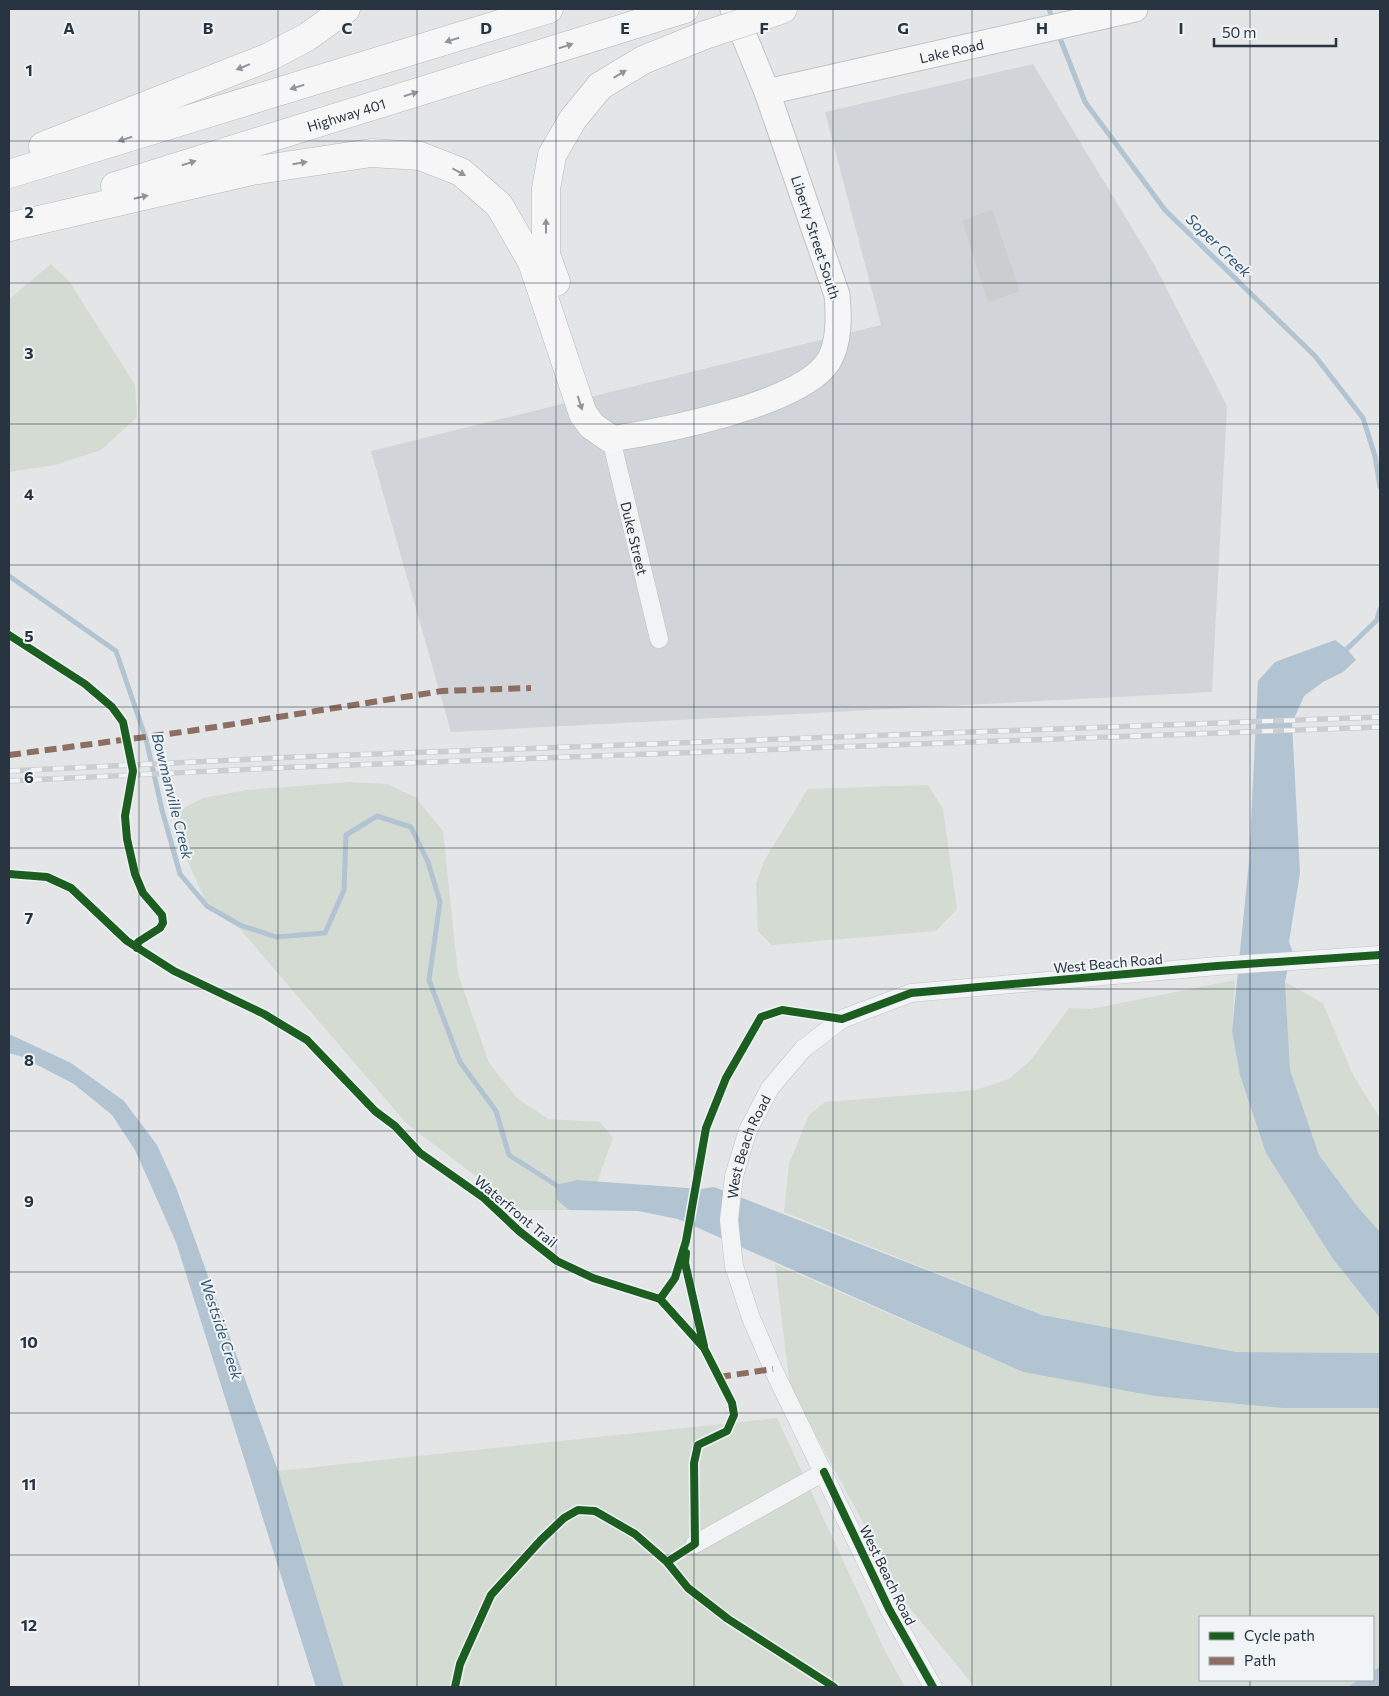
<svg xmlns="http://www.w3.org/2000/svg" width="1389" height="1696" font-family="Commissioner,sans-serif">
<rect width="100%" height="100%" fill="#e3e5e7"/>
<path fill="#d1d5da" d="M 1033,64 L 1155,266 L 1227,406 L 1212,692 L 451,732 L 371,451 L 881,325 L 825,112 Z"/>
<path fill="#d4dbd3" d="M 51,264 L 69,281 L 135,385 L 137,417 L 101,450 L 55,465 L 9,472 L 9,299 Z
M 350,782 L 387,784 L 415,797 L 443,831 L 458,974 L 489,1063 L 517,1098 L 548,1119 L 600,1122 L 613,1138 L 597,1182 L 577,1180 L 557,1200 L 569,1210 L 520,1210 L 406,1123 L 240,929 L 205,900 L 176,835 L 174,813 L 203,798 L 247,790 Z
M 928,785 L 943,809 L 957,909 L 936,931 L 772,945 L 758,931 L 756,884 L 764,861 L 808,789 Z
M 1235,980 L 1232,1031 L 1333,1259 L 1380,1318 L 1380,1353 L 1236,1352 L 1042,1315 L 784,1212 L 789,1164 L 809,1115 L 825,1102 L 976,1090 L 1009,1079 L 1031,1060 L 1069,1008 L 1091,1009 Z
M 1285,982 L 1323,1003 L 1353,1075 L 1380,1118 L 1380,1232 L 1357,1206 L 1319,1155 L 1290,1071 Z
M 775,1264 L 1023,1372 L 1283,1408 L 1380,1408 L 1380,1667 L 1373,1671 L 1373,1617 L 1200,1617 L 1200,1680 L 1359,1680 L 1347,1687 L 975,1687 L 908,1606 L 790,1387 Z
M 777,1418 L 885,1651 L 905,1687 L 344,1687 L 278,1471 Z"/>
<path fill="#b2c3d2" d="M 1335,640 L 1347,649 L 1356,660 L 1343,672 L 1323,682 L 1304,696 L 1292,723 L 1300,873 L 1289,942 L 1292,950 L 1285,982 L 1290,1070 L 1319,1155 L 1357,1206 L 1380,1232 L 1380,1318 L 1333,1259 L 1266,1153 L 1240,1075 L 1232,1031 L 1249,862 L 1258,681 L 1275,662 Z
M 9,1034 L 71,1063 L 124,1101 L 157,1145 L 176,1187 L 278,1471 L 344,1687 L 316,1687 L 176,1242 L 135,1150 L 112,1115 L 74,1084 L 20,1056 L 9,1053 Z
M 577,1180 L 701,1189 L 714,1187 L 1042,1315 L 1236,1352 L 1380,1353 L 1380,1408 L 1283,1408 L 1155,1396 L 1023,1372 L 678,1219 L 638,1211 L 569,1210 L 557,1200 L 556,1185 Z
M 1380,1667 L 1380,1687 L 1347,1687 L 1359,1680 L 1373,1680 L 1373,1671 Z"/>
<g fill="none" stroke-linecap="round" stroke-linejoin="round">
<path stroke="#b2c3d2" stroke-width="5" d="M 1049,9 L 1053,20
M 1058,33 L 1085,102 L 1165,210 L 1315,356 L 1363,418 L 1375,456 L 1380,487
M 9,576 L 116,651 L 146,739 L 162,810 L 180,874 L 207,906 L 240,925 L 276,937 L 325,933 L 344,890 L 346,835 L 377,816 L 411,827 L 428,862 L 440,902 L 429,980 L 460,1062 L 496,1111 L 509,1155 L 556,1185
M 1347,649 L 1377,620 L 1380,609"/>
</g>
<path fill="#cbcdcf" d="M 992,209 L 1020,291 L 988,302 L 962,221 Z"/>
<g fill="none" stroke-linecap="round" stroke-linejoin="round">
<defs>
<g id="street">
<path id="s1" d="M 611,439 L 659,639"/>
<path d="M 695,1544 L 824,1472"/>
<path id="s2" d="M 933,1687 L 889,1609 L 773,1369 L 751,1318 L 734,1266 L 729,1220 L 734,1176 L 748,1130 L 770,1088 L 803,1049 L 842,1019 L 911,993 L 1217,966 L 1380,955"/>
</g>
<g id="secondary">
<path id="s3" d="M 767,92 L 1135,9"/>
<path d="M 611,439 C 662,431 799,405 828,362 C 840,343 839,316 837,295 L 767,92 L 733,9"/>
</g>
<g id="highway">
<path d="M 763,16 L 783,9"/>
<path d="M 43,146 L 269,57 L 307,37 L 346,9"/>
<path d="M 9,174 L 549,9"/>
<path id="s4" d="M 115,186 L 685,9"/>
<path d="M 9,227 L 251,171 L 371,153 L 420,156 L 461,172 L 499,205 L 532,262 L 583,414 L 592,426 L 611,439"/>
<path d="M 556,282 L 546,255 L 546,189 L 552,155 L 573,119 L 600,86 L 643,60 L 705,35"/>
</g>
</defs>
<use href="#street" stroke="#c1c3c5" stroke-width="19"/>
<use href="#secondary" stroke="#c1c3c5" stroke-width="27"/>
<use href="#highway" stroke="#b5b8bc" stroke-width="29"/>
<use href="#street" stroke="#f2f3f5" stroke-width="18"/>
<use href="#secondary" stroke="#f6f6f7" stroke-width="25"/>
<use href="#highway" stroke="#f6f6f7" stroke-width="28"/>
<defs>
<path id="rail" d="M 9,771 L 295,757 L 1380,717
M 9,781 L 297,767 L 1380,727"/>
</defs>
<use href="#rail" stroke="#cccdd0" stroke-width="5.5"/>
<use href="#rail" stroke="#f0f4f7" stroke-width="4" stroke-dasharray="11" stroke-linecap="butt"/>
<defs>
<path id="highway-bridge" d="M 705,35 L 763,16"/>
</defs>
<use href="#highway-bridge" stroke="#b5b8bc" stroke-width="29" stroke-linecap="butt"/>
<use href="#highway-bridge" stroke="#f6f6f7" stroke-width="28"/>
<path stroke="#8d6e63" stroke-width="6" stroke-dasharray="12 6" stroke-linecap="butt" d="M 9,755 L 190,731 L 442,691 L 531,688
M 719,1377 L 773,1369"/>
<defs>
<path id="cycleway" d="M 9,635 L 85,684 L 112,707 L 123,722 L 133,771 L 125,816 L 127,839 L 135,874 L 143,893 L 162,915 L 163,923 L 160,928 L 138,942 L 137,948
M 9,874 L 47,877 L 71,888 L 127,941 L 174,971 L 264,1014 L 307,1040 L 375,1111 L 395,1126 L 420,1153 L 484,1198 L 519,1231 L 557,1261 L 593,1278 L 660,1299 L 704,1348 L 732,1403 L 734,1415 L 727,1431 L 698,1445 L 694,1463 L 695,1544 L 667,1562
M 686,1253 L 685,1263 L 704,1346
M 660,1299 L 675,1278 L 686,1241 L 706,1128 L 726,1078 L 761,1017 L 782,1010 L 842,1019 L 911,993 L 1217,966 L 1380,955
M 824,1472 L 889,1609 L 933,1687
M 455,1687 L 460,1664 L 491,1595 L 541,1540 L 564,1518 L 578,1510 L 595,1511 L 635,1534 L 667,1562 L 688,1588 L 728,1619 L 834,1687"/>
</defs>
<use href="#cycleway" stroke="#f0f4f7" stroke-width="11"/>
<use href="#cycleway" stroke="#1b5e20" stroke-width="8"/>
</g>
<defs><path id="oneway-solid" d="M-6-.8H1V-3.2L6.5 0L1 3.2V.8H-6Z" transform="scale(1.25)"/></defs>
<g fill="#90959c">
<use href="#oneway-solid" transform="translate(452 40) rotate(162)"/>
<use href="#oneway-solid" transform="translate(566 46) rotate(-17)"/>
<use href="#oneway-solid" transform="translate(243 67) rotate(158)"/>
<use href="#oneway-solid" transform="translate(620 74) rotate(-31)"/>
<use href="#oneway-solid" transform="translate(297 87) rotate(163)"/>
<use href="#oneway-solid" transform="translate(411 94) rotate(-17)"/>
<use href="#oneway-solid" transform="translate(125 139) rotate(163)"/>
<use href="#oneway-solid" transform="translate(189 163) rotate(-17)"/>
<use href="#oneway-solid" transform="translate(300 163) rotate(-9)"/>
<use href="#oneway-solid" transform="translate(459 172) rotate(29)"/>
<use href="#oneway-solid" transform="translate(141 197) rotate(-13)"/>
<use href="#oneway-solid" transform="translate(546 226) rotate(-90)"/>
<use href="#oneway-solid" transform="translate(580 403) rotate(72)"/>
</g>
<path fill="none" stroke="#293441" stroke-width="1" stroke-opacity="0.55" d="M 139,9 L 139,1687M 278,9 L 278,1687M 417,9 L 417,1687M 556,9 L 556,1687M 694,9 L 694,1687M 833,9 L 833,1687M 972,9 L 972,1687M 1111,9 L 1111,1687M 1250,9 L 1250,1617M 9,141 L 1380,141M 9,283 L 1380,283M 9,424 L 1380,424M 9,565 L 1380,565M 9,707 L 1380,707M 9,848 L 1380,848M 9,989 L 1380,989M 9,1131 L 1380,1131M 9,1272 L 1380,1272M 9,1413 L 1380,1413M 9,1555 L 1380,1555M 1250,1680 L 1250,1687"/>
<g text-anchor="middle" dominant-baseline="central" stroke-width="4" stroke-linejoin="round" paint-order="stroke">
<g font-size="14" fill="#293441" stroke="#f0f4f7">
<text stroke="none"><textPath href="#s3" startOffset="189">Lake Road</textPath></text>
<text stroke="none"><textPath href="#s4" startOffset="242">Highway 401</textPath></text>
<text transform="translate(816 237) rotate(72)">Liberty Street South</text>
<text stroke="none"><textPath href="#s1" startOffset="102">Duke Street</textPath></text>
<text transform="translate(1108 963) rotate(-5)">West Beach Road</text>
<text stroke="none"><textPath href="#s2" startOffset="589">West Beach Road</textPath></text>
<text transform="translate(516 1211) rotate(40)">Waterfront Trail</text>
<text transform="translate(888 1575) rotate(64)">West Beach Road</text>
</g>
<g font-size="15" font-style="italic" fill="#345574" stroke="#f0f4f7">
<text transform="translate(1219 245) rotate(44)">Soper Creek</text>
<text transform="translate(173 796) rotate(76)">Bowmanville Creek</text>
<text transform="translate(222 1329) rotate(72)">Westside Creek</text>
</g>
</g>
<g font-size="16" text-anchor="middle" font-weight="bold" fill="#293441" stroke="#f0f4f7" stroke-width="4" stroke-linejoin="round" paint-order="stroke">
<text x="69" y="34">A</text>
<text x="208" y="34">B</text>
<text x="347" y="34">C</text>
<text x="486" y="34">D</text>
<text x="625" y="34">E</text>
<text x="764" y="34">F</text>
<text x="903" y="34">G</text>
<text x="1042" y="34">H</text>
<text x="1181" y="34">I</text>
<text x="29" y="76">1</text>
<text x="29" y="218">2</text>
<text x="29" y="359">3</text>
<text x="29" y="500">4</text>
<text x="29" y="642">5</text>
<text x="29" y="783">6</text>
<text x="29" y="924">7</text>
<text x="29" y="1066">8</text>
<text x="29" y="1207">9</text>
<text x="29" y="1348">10</text>
<text x="29" y="1490">11</text>
<text x="29" y="1631">12</text>
</g>
<rect width="1389" height="1696" fill="none" stroke="#293441" stroke-width="20"/>
<rect x="1199" y="1616" width="175" height="65" fill="#f0f4f7" stroke="#a0a7ae"/>
<rect x="1209" y="1632" width="25" height="8" fill="#1b5e20" stroke="#a0a7ae"/>
<text x="1244" y="1641" font-size="15" fill="#293441">Cycle path</text>
<rect x="1209" y="1657" width="25" height="8" fill="#8d6e63" stroke="#a0a7ae"/>
<text x="1244" y="1666" font-size="15" fill="#293441">Path</text>
<path d="M1214 38v8h122v-8" fill="none" stroke="#293441" stroke-width="2.5"/>
<text x="1222" y="38" font-size="15" fill="#293441" stroke="#f0f4f7" stroke-width="4" paint-order="stroke">50 m</text>
</svg>
